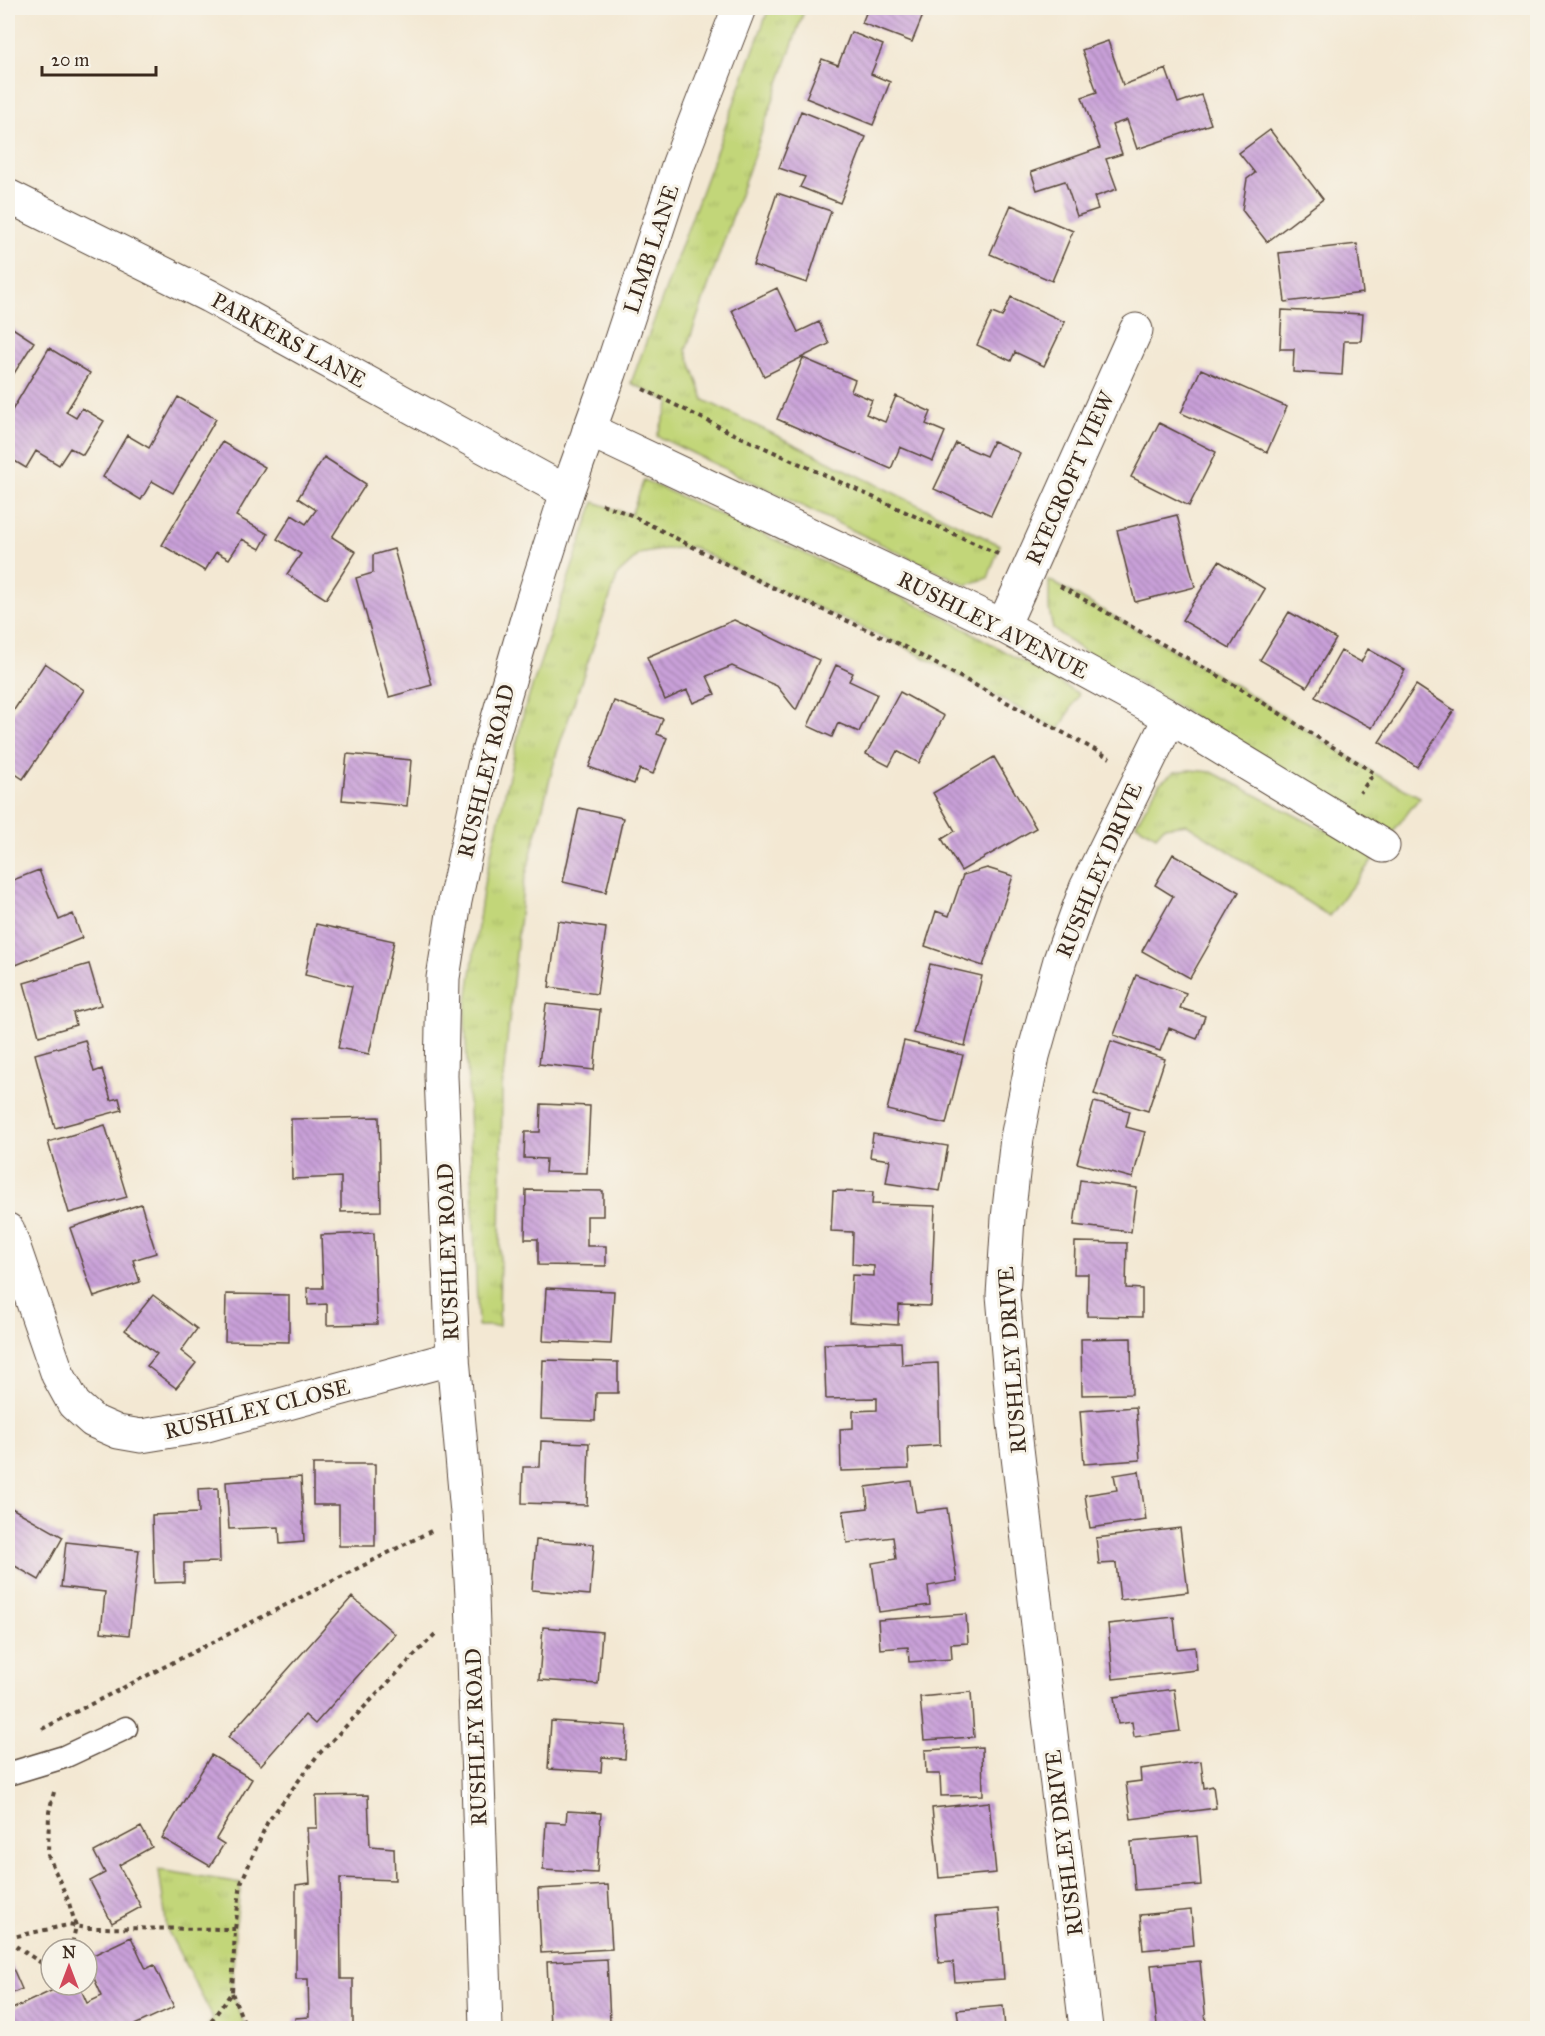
<svg xmlns="http://www.w3.org/2000/svg" width="1545" height="2036" font-family="'IM FELL Great Primer',serif">
<defs>
<pattern id="grass-tufts" width="24" height="20" patternUnits="userSpaceOnUse" patternTransform="scale(1.5)"><rect width="24" height="20" fill="#c2d679"/><path d="M3 7l-1-3M5 7V3M7 7l1-3M15 17l-1-3M17 17v-4M19 17l1-3" fill="none" stroke="#a8b868"/></pattern>
<pattern id="building-back-hatch" width="6" height="6" patternUnits="userSpaceOnUse" patternTransform="scale(1.5)"><rect width="6" height="6" fill="#c9a0d9"/><path d="M-1 5l2 2M0 0l6 6M5-1l2 2" fill="none" stroke="#a483af"/></pattern>
</defs>
<rect width="100%" height="100%" fill="#f7f3e8"/>
<filter id="ink" filterUnits="userSpaceOnUse"><feTurbulence type="fractalNoise" baseFrequency=".0167" numOctaves="2"/><feDisplacementMap in="SourceGraphic" scale="12" xChannelSelector="R" yChannelSelector="G"/><feConvolveMatrix kernelMatrix="1 2 1 2 8 2 1 2 1" color-interpolation-filters="sRGB"/></filter>
<filter id="wash" filterUnits="userSpaceOnUse"><feTurbulence type="fractalNoise" baseFrequency=".008" numOctaves="4" result="noise"/><feDisplacementMap in="SourceGraphic" scale="24" xChannelSelector="R" yChannelSelector="G"/><feGaussianBlur stdDeviation="1.35" result="paint"/><feColorMatrix in="noise" values="0 0 0 0 0 0 0 0 0 0 0 0 0 0 0 0 0 1.4 0 .05"/><feComposite in="paint" operator="in"/></filter>
<g filter="url(#wash)">
<rect width="100%" height="100%" fill="#f3e8d3"/>
<path fill="url(#grass-tufts)" stroke="#7e804c" stroke-width="1.5" d="M 769,8 L 805,8 L 686,350 L 704,400 L 1000,545 L 988,578 L 966,585 L 657,436 L 670,402 L 631,383 Z
M 644,480 L 944,617 L 1079,694 L 1059,730 L 901,645 L 761,582 L 693,547 L 665,549 L 640,554 L 618,574 L 556,755 L 523,886 L 502,1089 L 499,1326 L 478,1326 L 465,1015 L 484,884 L 524,711 L 594,502 L 631,515 Z
M 1049,580 L 1238,687 L 1374,773 L 1420,797 L 1391,834 L 1079,648 L 1053,629 L 1049,609 Z
M 1190,770 L 1212,772 L 1304,820 L 1377,854 L 1329,916 L 1187,824 L 1164,827 L 1156,836 L 1136,824 L 1159,784 L 1174,772 Z
M 159,1870 L 241,1883 L 235,1929 L 232,1992 L 246,2028 L 206,2028 L 213,2018 L 167,1929 Z"/>
<g id="blocks">
<path fill="url(#building-back-hatch)" d="M 868,8 L 926,8 L 912,42 L 862,23 Z
M 851,32 L 883,45 L 871,74 L 890,82 L 873,125 L 806,98 L 822,59 L 838,65 Z
M 1108,41 L 1123,85 L 1166,69 L 1178,103 L 1201,95 L 1211,124 L 1137,149 L 1127,120 L 1112,125 L 1122,154 L 1106,159 L 1117,189 L 1094,197 L 1098,209 L 1077,216 L 1065,181 L 1037,190 L 1031,172 L 1100,148 L 1082,97 L 1097,92 L 1082,50 Z
M 801,111 L 866,137 L 840,203 L 800,187 L 805,177 L 779,168 Z
M 1270,130 L 1323,199 L 1267,242 L 1242,210 L 1247,179 L 1255,173 L 1239,153 Z
M 777,193 L 831,211 L 807,283 L 753,265 Z
M 1011,205 L 1073,231 L 1052,281 L 990,254 Z
M 1357,244 L 1363,293 L 1285,302 L 1279,253 Z
M 777,288 L 798,332 L 819,322 L 829,344 L 764,376 L 732,310 Z
M 1011,297 L 1065,322 L 1044,366 L 1015,352 L 1011,361 L 977,345 L 992,313 L 1002,317 Z
M 1282,310 L 1363,314 L 1361,341 L 1344,341 L 1342,375 L 1293,372 L 1294,349 L 1280,349 Z
M 8,325 L 34,342 L 8,383 Z
M 49,348 L 90,373 L 66,412 L 76,418 L 82,408 L 104,421 L 83,455 L 70,448 L 59,465 L 36,451 L 26,468 L 8,457 L 8,417 Z
M 803,358 L 855,380 L 851,391 L 872,400 L 866,414 L 885,422 L 896,396 L 931,412 L 926,424 L 945,432 L 933,461 L 900,447 L 891,469 L 777,419 Z
M 1201,369 L 1287,407 L 1267,452 L 1181,413 Z
M 178,397 L 216,419 L 173,493 L 152,481 L 141,500 L 103,477 L 127,435 L 149,448 Z
M 1159,423 L 1216,452 L 1189,506 L 1131,477 Z
M 993,441 L 1020,453 L 991,515 L 934,489 L 956,443 L 986,456 Z
M 222,442 L 265,467 L 236,516 L 268,534 L 260,549 L 242,539 L 229,559 L 216,552 L 205,571 L 162,545 Z
M 324,457 L 366,484 L 332,537 L 356,552 L 326,599 L 287,574 L 301,554 L 277,539 L 292,515 L 306,524 L 316,510 L 298,498 Z
M 1177,515 L 1195,587 L 1135,602 L 1117,530 Z
M 394,549 L 432,685 L 389,697 L 356,578 L 373,573 L 373,555 Z
M 1219,561 L 1265,589 L 1230,648 L 1182,620 Z
M 1289,612 L 1336,639 L 1307,687 L 1260,660 Z
M 734,620 L 819,660 L 796,710 L 777,686 L 732,666 L 707,676 L 715,694 L 693,703 L 687,690 L 665,700 L 647,657 Z
M 1368,649 L 1405,670 L 1372,728 L 1315,697 L 1341,651 L 1361,662 Z
M 45,663 L 84,690 L 23,779 L 8,769 L 8,719 Z
M 836,665 L 853,673 L 849,681 L 877,694 L 859,732 L 838,723 L 832,737 L 808,726 Z
M 1416,685 L 1454,710 L 1417,767 L 1379,742 Z
M 900,692 L 944,716 L 919,763 L 897,751 L 889,766 L 866,754 Z
M 614,701 L 663,719 L 657,734 L 667,738 L 653,774 L 640,769 L 634,784 L 589,767 Z
M 347,754 L 411,760 L 407,806 L 342,800 Z
M 994,757 L 1036,828 L 961,871 L 942,839 L 955,831 L 933,793 Z
M 579,808 L 623,818 L 606,892 L 563,882 Z
M 1173,854 L 1239,892 L 1190,978 L 1142,951 L 1173,896 L 1155,885 Z
M 987,868 L 1013,876 L 983,966 L 925,946 L 936,911 L 949,916 L 963,875 Z
M 39,870 L 59,920 L 73,914 L 82,938 L 16,965 L 8,944 L 8,882 Z
M 558,921 L 606,928 L 597,994 L 549,987 Z
M 316,924 L 394,941 L 369,1054 L 338,1048 L 352,986 L 305,975 Z
M 89,964 L 101,1005 L 73,1013 L 76,1025 L 39,1036 L 24,983 Z
M 930,964 L 982,976 L 965,1046 L 913,1033 Z
M 1136,975 L 1186,993 L 1180,1008 L 1205,1016 L 1197,1039 L 1169,1028 L 1160,1051 L 1114,1035 Z
M 546,1004 L 600,1010 L 594,1070 L 539,1064 Z
M 85,1040 L 94,1072 L 102,1069 L 111,1100 L 119,1098 L 122,1110 L 55,1128 L 35,1054 Z
M 904,1041 L 963,1055 L 946,1124 L 887,1110 Z
M 1111,1041 L 1165,1059 L 1148,1111 L 1094,1094 Z
M 1094,1102 L 1130,1111 L 1126,1127 L 1145,1132 L 1133,1178 L 1077,1163 Z
M 541,1104 L 590,1106 L 587,1173 L 545,1172 L 546,1159 L 524,1158 L 525,1132 L 540,1132 Z
M 379,1117 L 381,1211 L 341,1212 L 341,1177 L 292,1179 L 291,1119 Z
M 105,1125 L 127,1197 L 69,1213 L 48,1142 Z
M 873,1134 L 948,1146 L 940,1191 L 886,1183 L 890,1160 L 870,1157 Z
M 1080,1180 L 1137,1188 L 1131,1232 L 1074,1225 Z
M 526,1190 L 603,1191 L 603,1216 L 587,1216 L 587,1246 L 606,1246 L 606,1266 L 538,1265 L 538,1239 L 525,1239 Z
M 833,1191 L 873,1192 L 872,1204 L 935,1206 L 931,1306 L 899,1305 L 898,1325 L 849,1322 L 852,1275 L 874,1276 L 874,1266 L 852,1264 L 853,1232 L 831,1231 Z
M 141,1204 L 156,1253 L 133,1260 L 140,1282 L 94,1297 L 70,1228 Z
M 374,1233 L 377,1324 L 327,1325 L 327,1304 L 308,1305 L 307,1288 L 323,1288 L 321,1235 Z
M 1075,1242 L 1127,1243 L 1126,1288 L 1142,1289 L 1142,1317 L 1087,1316 L 1088,1274 L 1074,1274 Z
M 546,1288 L 614,1291 L 611,1344 L 543,1341 Z
M 226,1294 L 289,1295 L 289,1342 L 225,1341 Z
M 153,1295 L 197,1329 L 181,1351 L 196,1363 L 176,1388 L 147,1366 L 157,1354 L 125,1330 Z
M 1131,1338 L 1132,1394 L 1082,1395 L 1081,1339 Z
M 901,1342 L 902,1365 L 938,1363 L 940,1445 L 908,1447 L 909,1469 L 841,1471 L 840,1429 L 853,1428 L 853,1411 L 877,1410 L 877,1398 L 826,1399 L 824,1344 Z
M 543,1360 L 618,1362 L 618,1393 L 596,1393 L 595,1421 L 541,1419 Z
M 1136,1407 L 1140,1460 L 1084,1464 L 1080,1411 Z
M 541,1441 L 589,1443 L 587,1505 L 522,1503 L 523,1467 L 540,1467 Z
M 313,1464 L 375,1464 L 375,1546 L 339,1546 L 339,1505 L 313,1505 Z
M 1139,1471 L 1146,1520 L 1090,1528 L 1085,1495 L 1117,1490 L 1114,1475 Z
M 301,1477 L 304,1542 L 280,1544 L 279,1527 L 229,1529 L 226,1482 Z
M 911,1481 L 916,1512 L 947,1508 L 957,1581 L 928,1586 L 930,1605 L 879,1612 L 872,1563 L 896,1559 L 893,1537 L 847,1543 L 843,1511 L 868,1508 L 866,1487 Z
M 218,1488 L 220,1562 L 184,1563 L 184,1582 L 154,1583 L 152,1515 L 199,1513 L 198,1489 Z
M 8,1506 L 63,1537 L 39,1580 L 8,1562 Z
M 1180,1528 L 1188,1592 L 1120,1600 L 1116,1563 L 1099,1564 L 1096,1538 Z
M 536,1540 L 594,1544 L 590,1595 L 532,1590 Z
M 66,1542 L 139,1550 L 129,1635 L 101,1632 L 105,1592 L 61,1587 Z
M 352,1597 L 395,1634 L 315,1724 L 305,1715 L 261,1765 L 228,1737 Z
M 966,1614 L 968,1643 L 951,1644 L 952,1659 L 909,1662 L 908,1647 L 880,1649 L 878,1620 Z
M 1174,1617 L 1177,1649 L 1195,1647 L 1197,1670 L 1113,1679 L 1108,1624 Z
M 543,1627 L 602,1632 L 598,1684 L 539,1680 Z
M 1174,1689 L 1180,1731 L 1134,1737 L 1132,1722 L 1118,1724 L 1114,1697 Z
M 971,1692 L 974,1737 L 924,1740 L 920,1697 Z
M 551,1721 L 627,1726 L 625,1759 L 602,1757 L 601,1772 L 548,1769 Z
M 982,1747 L 983,1795 L 941,1796 L 940,1774 L 926,1774 L 925,1750 Z
M 211,1755 L 252,1779 L 216,1839 L 224,1844 L 210,1866 L 162,1838 Z
M 1201,1761 L 1204,1788 L 1213,1786 L 1216,1808 L 1131,1819 L 1126,1783 L 1141,1781 L 1140,1769 Z
M 368,1795 L 370,1846 L 394,1848 L 395,1880 L 340,1878 L 341,1979 L 353,1979 L 353,2028 L 294,2028 L 295,2018 L 309,2017 L 308,1979 L 296,1979 L 296,1885 L 310,1883 L 307,1828 L 317,1828 L 316,1796 Z
M 989,1802 L 996,1873 L 939,1878 L 932,1808 Z
M 567,1811 L 601,1813 L 597,1873 L 543,1870 L 546,1822 L 566,1823 Z
M 141,1827 L 152,1847 L 119,1865 L 141,1907 L 112,1923 L 90,1881 L 105,1873 L 94,1852 Z
M 1197,1836 L 1201,1885 L 1135,1890 L 1131,1842 Z
M 608,1885 L 612,1949 L 541,1953 L 538,1889 Z
M 999,1909 L 1004,1979 L 955,1982 L 953,1962 L 939,1963 L 935,1914 Z
M 1191,1910 L 1194,1945 L 1143,1950 L 1140,1915 Z
M 131,1937 L 146,1969 L 154,1965 L 174,2007 L 128,2028 L 8,2028 L 8,2011 L 64,1985 L 79,1985 L 87,2003 L 102,1996 L 87,1963 L 87,1958 Z
M 8,1957 L 22,1989 L 8,1995 Z
M 607,1959 L 610,2022 L 550,2025 L 547,1962 Z
M 1200,1961 L 1206,2022 L 1157,2026 L 1151,1965 Z
M 1003,2006 L 1005,2028 L 945,2028 L 945,2027 L 959,2026 L 957,2010 Z"/>
</g>
</g>
<g filter="url(#ink)">
<use href="#blocks" fill-opacity="0" stroke="#574639" stroke-width="1.5"/>
<g fill="none" stroke-linecap="round" stroke-linejoin="round">
<defs>
<path id="service" d="M 8,1774 L 64,1757 L 126,1728"/>
<path id="minor" d="M 8,196 L 209,296 L 567,492
M 589,430 L 1003,626 L 1170,717 L 1383,846
M 1003,626 L 1136,330
M 8,1230 L 58,1375 L 74,1404 L 93,1421 L 118,1432 L 141,1436 L 203,1426 L 453,1358
M 1086,2028 L 1014,1423 L 1003,1295 L 1008,1218 L 1017,1138 L 1033,1056 L 1060,960 L 1086,888 L 1170,717"/>
<path id="tertiary" d="M 486,2028 L 472,1596 L 467,1513 L 453,1358 L 441,1076 L 443,978 L 455,901 L 484,766 L 531,605 L 567,492 L 610,373 L 679,163 L 739,8"/>
</defs>
<use href="#service" stroke="#574639" stroke-width="25"/>
<use href="#minor" stroke="#574639" stroke-width="35"/>
<use href="#tertiary" stroke="#574639" stroke-width="35"/>
<path stroke="#574639" stroke-width="4" stroke-dasharray="4.5 4.5" stroke-linecap="butt" d="M 643,389 L 732,433 L 998,554
M 602,504 L 631,515 L 761,582 L 901,645 L 1110,758
M 1060,586 L 1238,687 L 1374,773 L 1360,793
M 42,1729 L 433,1530
M 54,1792 L 49,1812 L 48,1855 L 68,1900 L 76,1926 L 71,1949
M 8,1938 L 68,1925 L 87,1928 L 235,1929
M 8,1941 L 43,1964 L 51,1963
M 232,1993 L 246,2028
M 206,2028 L 232,1992 L 235,1929 L 241,1883 L 267,1823 L 317,1756 L 436,1633"/>
<use href="#service" stroke="#fff" stroke-width="22"/>
<use href="#minor" stroke="#fff" stroke-width="33"/>
<use href="#tertiary" stroke="#fff" stroke-width="33"/>
</g>
</g>
<g text-anchor="middle" dominant-baseline="central" stroke-width="6" stroke-linejoin="round" paint-order="stroke">
<g font-size="22" fill="#3b2a1e" stroke="#f7f3e8">
<text transform="translate(651 249) rotate(-72)">LIMB LANE</text>
<text transform="translate(289 340) rotate(29)">PARKERS LANE</text>
<text transform="translate(1070 478) rotate(-66)">RYECROFT VIEW</text>
<text transform="translate(993 625) rotate(27)">RUSHLEY AVENUE</text>
<text transform="translate(486 771) rotate(-76)">RUSHLEY ROAD</text>
<text transform="translate(1099 870) rotate(-67)">RUSHLEY DRIVE</text>
<text transform="translate(448 1252) rotate(-92)">RUSHLEY ROAD</text>
<text transform="translate(1012 1360) rotate(-94)">RUSHLEY DRIVE</text>
<text transform="translate(257 1409) rotate(-14)">RUSHLEY CLOSE</text>
<text transform="translate(476 1737) rotate(-92)">RUSHLEY ROAD</text>
<text transform="translate(1064 1843) rotate(-97)">RUSHLEY DRIVE</text>
</g>
</g>
<rect width="1545" height="2036" fill="none" stroke="#f7f3e8" stroke-width="30"/>
<g transform="translate(69 1967)"><circle r="28" fill="#f7f3e8" stroke="#aca397" stroke-width="1.5"/>
<path d="M0-4.5L10 22L0 15L-10 22Z" fill="#d1495b"/>
<text y="-9" font-size="16" font-weight="bold" text-anchor="middle" fill="#3b2a1e">N</text>
</g>
<path d="M42 66v9h114v-9" fill="none" stroke="#3b2a1e" stroke-width="3"/>
<text x="51" y="66" font-size="18" fill="#3b2a1e" stroke="#f7f3e8" stroke-width="4.5" paint-order="stroke">20 m</text>
</svg>
